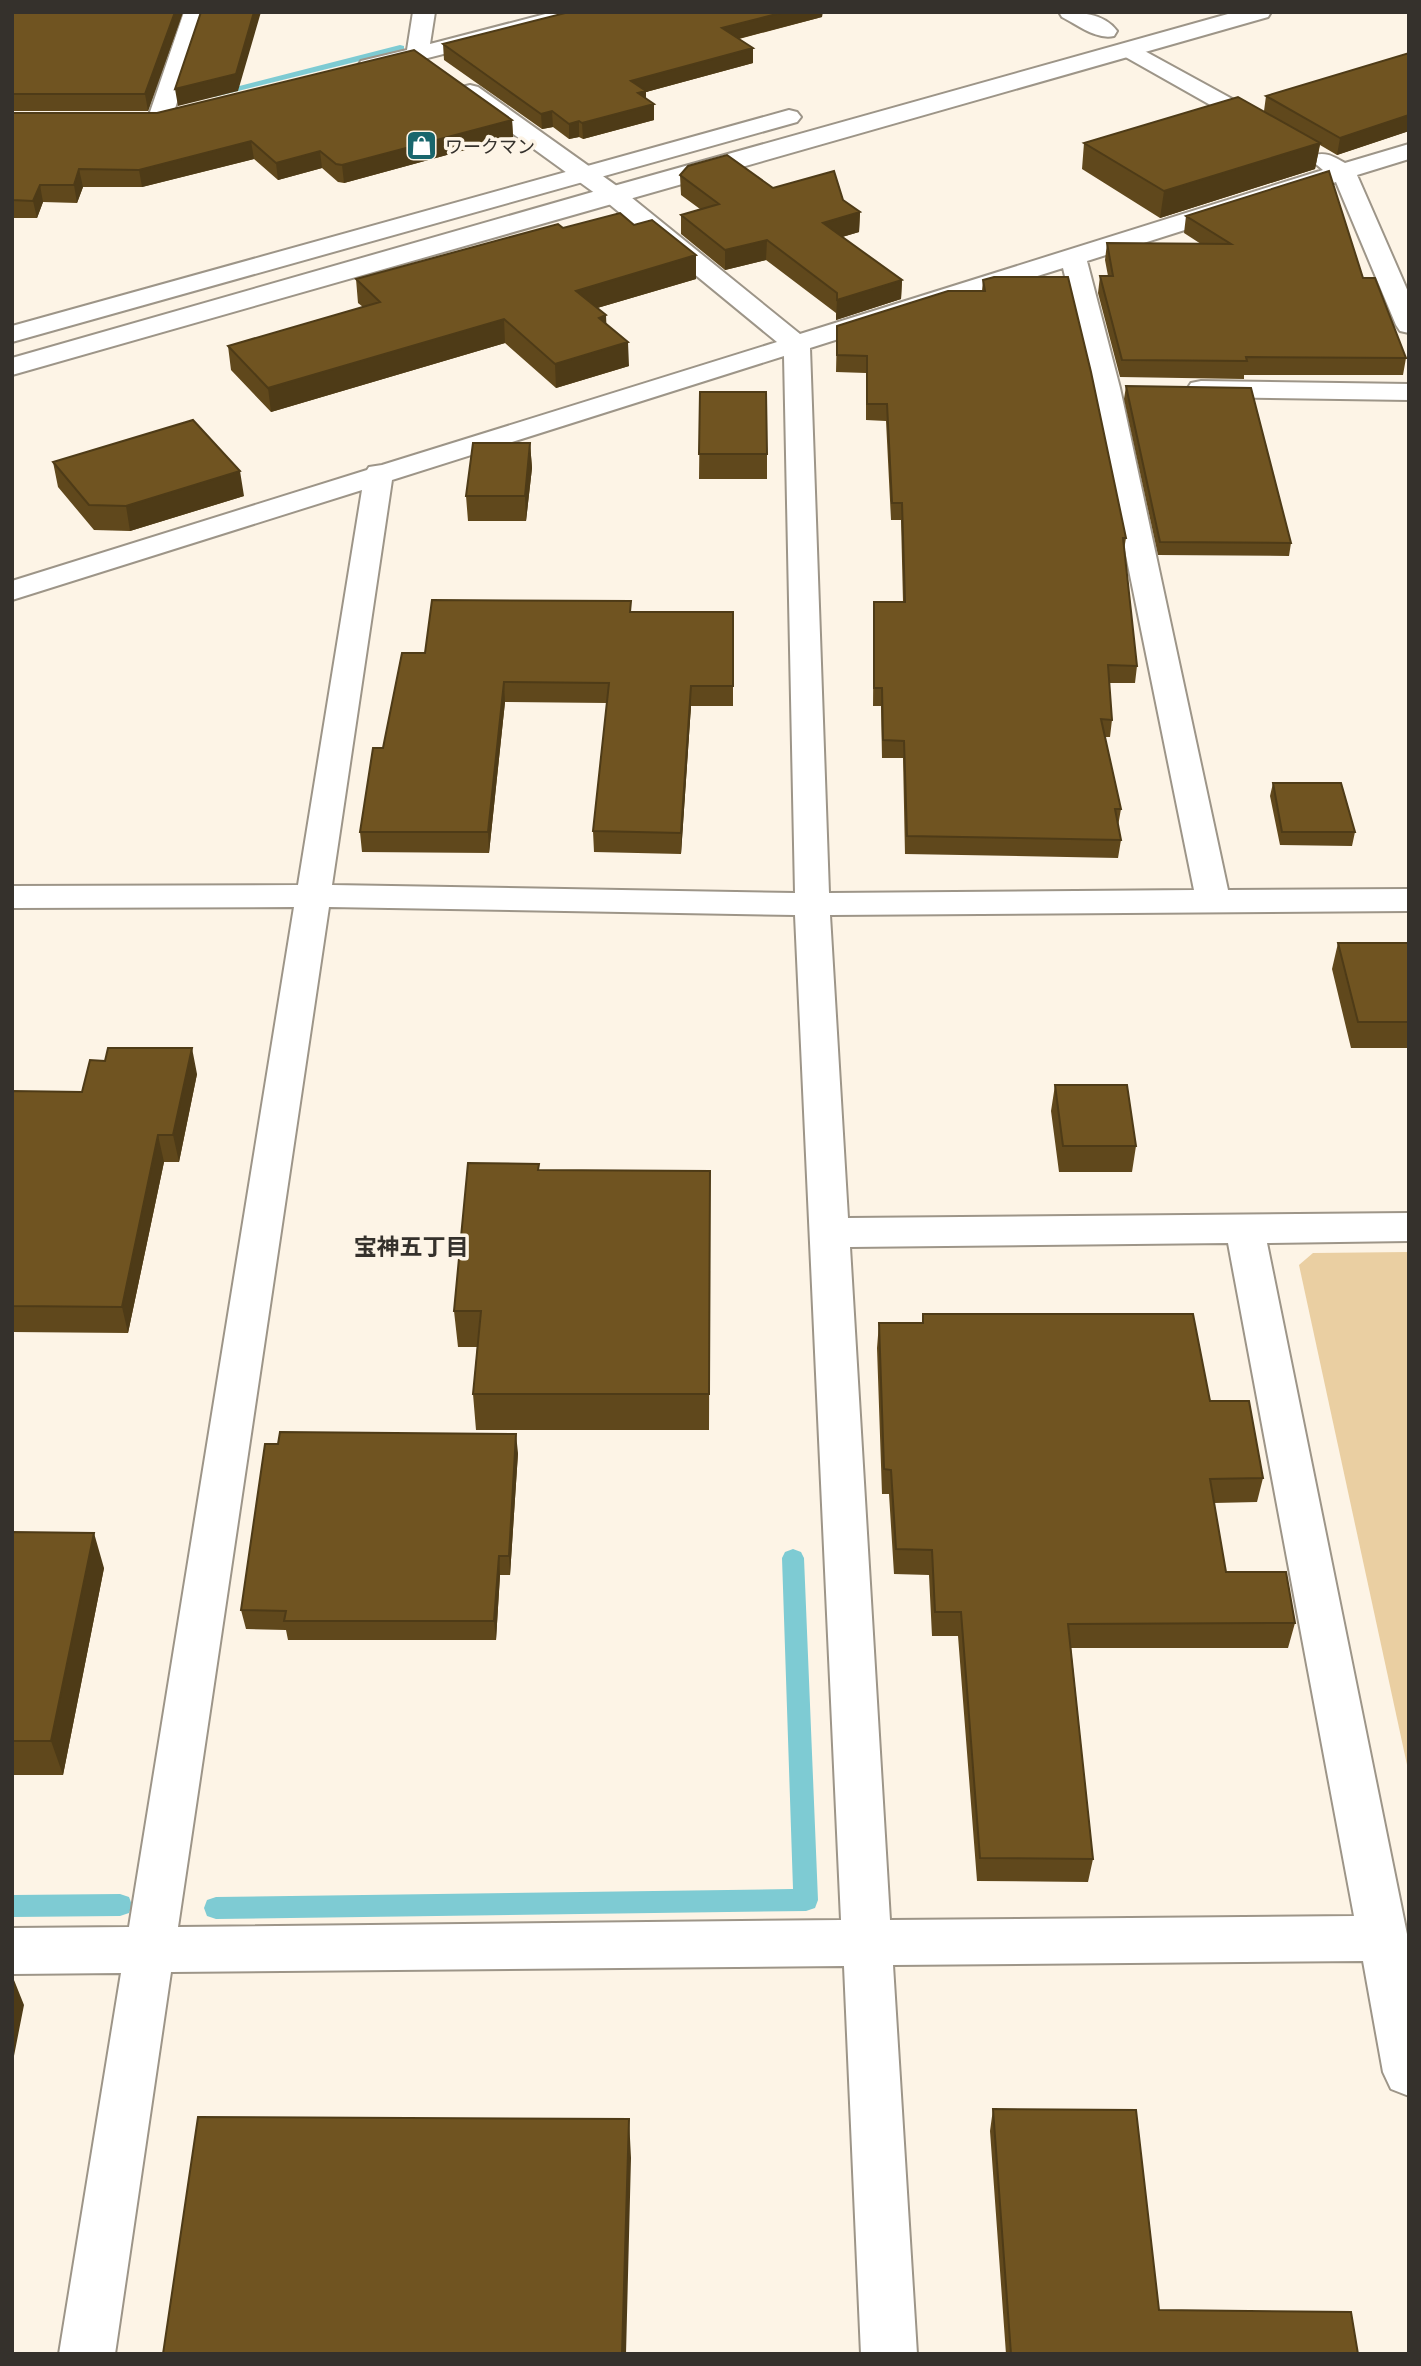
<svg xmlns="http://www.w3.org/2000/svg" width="1421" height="2366" font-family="Mulish,'Noto Sans JP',sans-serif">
<rect width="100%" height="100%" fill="#fdf4e6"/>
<path fill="#eacfa2" d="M 1409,1252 L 1409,1774 L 1299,1265 L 1313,1253 Z"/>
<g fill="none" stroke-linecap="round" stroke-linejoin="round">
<path fill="#7ecbd3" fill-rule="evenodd" d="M 400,45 L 404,46 L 404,50 L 214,97 L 208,94 Z
M 793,1549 L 801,1552 L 804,1558 L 818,1900 L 815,1908 L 806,1911 L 216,1919 L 207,1916 L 204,1908 L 207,1900 L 216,1897 L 793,1889 L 782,1558 L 785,1552 Z
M 120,1894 L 129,1897 L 132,1905 L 129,1913 L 120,1916 L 12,1917 L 12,1895 Z"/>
<defs>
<path id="street" d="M 184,12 L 206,12 L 171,121 L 167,126 L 151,126 L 147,121 Z
M 413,12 L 435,12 L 430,44 L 553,12 L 591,12 L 588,17 L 369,73 L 361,71 L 358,66 L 361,61 L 407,50 Z
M 1059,12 C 1079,12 1104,13 1117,31 L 1114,36 C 1096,40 1078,25 1062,17 Z
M 1130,43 L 1276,123 L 1280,128 L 1276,133 L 1260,133 L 1122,55 L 1119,50 L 1122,45 Z
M 470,85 L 478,87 L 621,189 L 800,334 L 1323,170 L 1311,160 L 1315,155 C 1327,152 1334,157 1345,163 L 1409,144 L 1409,159 L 1357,175 L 1409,294 L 1409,333 L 1400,331 L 1396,325 L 1336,182 L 1087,261 L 1120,388 L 1228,890 L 1409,889 L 1409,911 L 830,915 L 848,1218 L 1409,1213 L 1409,1241 L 1267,1243 L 1409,1944 L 1409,2096 L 1391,2089 L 1383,2072 L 1363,1961 L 893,1965 L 917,2354 L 861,2354 L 844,1966 L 171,1972 L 115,2354 L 59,2354 L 121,1973 L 12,1974 L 12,1928 L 129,1927 L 294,907 L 12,908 L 12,886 L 298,885 L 362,490 L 12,600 L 12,581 L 367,470 L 369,467 L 382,465 L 777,342 L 603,199 L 462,97 L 459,92 L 462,87 ZM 1063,268 L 1092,388 L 1194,890 L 829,893 L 810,348 ZM 784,356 L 795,893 L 332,885 L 392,480 ZM 329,907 L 795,915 L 841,1920 L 178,1927 ZM 1228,1243 L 1354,1916 L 890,1920 L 850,1247 Z
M 1201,381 L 1409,384 L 1409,400 L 1201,397 L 1191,395 L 1187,389 L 1191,383 Z"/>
<path id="secondary" d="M 1235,12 L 1271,12 L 1268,17 L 12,375 L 12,358 L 603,189 Z
M 789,110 L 797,112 L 801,117 L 797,122 L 12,342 L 12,326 Z"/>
</defs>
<use href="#street" stroke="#9d9588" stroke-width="4"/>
<use href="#secondary" stroke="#9d9588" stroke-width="4"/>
<use href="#street" fill="#fff" fill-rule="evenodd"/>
<use href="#secondary" fill="#fff" fill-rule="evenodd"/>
</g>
<path fill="#60481c" d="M 12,12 L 183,12 L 148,111 L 12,111 Z
M 822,17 L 739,39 L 753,63 L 646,92 L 646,98 L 654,120 L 583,139 L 579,137 L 569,139 L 553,127 L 542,129 L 444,60 L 443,44 Z
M 1409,53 L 1409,131 L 1337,155 L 1320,145 L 1315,169 L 1160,218 L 1082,169 L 1084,143 L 1264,111 L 1266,96 Z
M 12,113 L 512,120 L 513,137 L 344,183 L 338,182 L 322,168 L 278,180 L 254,159 L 142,187 L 83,187 L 77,203 L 43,202 L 37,218 L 12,218 Z
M 680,175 L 773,188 L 843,200 L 860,212 L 859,232 L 842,237 L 902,280 L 901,299 L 836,320 L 836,313 L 766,260 L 725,270 L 681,234 L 681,215 L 700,209 L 681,195 Z
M 1186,216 L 1363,278 L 1406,358 L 1403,375 L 1244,375 L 1244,379 L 1120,377 L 1098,293 L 1100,276 L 1108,276 L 1105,260 L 1107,243 L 1201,244 L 1184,233 Z
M 563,228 L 696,279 L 597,308 L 629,366 L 556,388 L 505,343 L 271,412 L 231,370 L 228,346 L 363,307 L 358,303 L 356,279 Z
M 983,280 L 1126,538 L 1124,550 L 1137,666 L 1135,683 L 1109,683 L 1112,720 L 1110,737 L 1105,737 L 1121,809 L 1118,826 L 1121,840 L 1118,858 L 905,854 L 903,758 L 882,758 L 881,706 L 873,706 L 874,602 L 903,602 L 901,520 L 891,520 L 886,421 L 866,420 L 866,373 L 836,372 L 837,326 L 982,291 Z
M 1126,386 L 1291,543 L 1289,556 L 1158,555 L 1124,399 Z
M 700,392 L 767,454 L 767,479 L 699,479 Z
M 530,443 L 532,468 L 526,521 L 468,521 L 466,496 Z
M 53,462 L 244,496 L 130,531 L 94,530 L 58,487 Z
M 631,612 L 733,612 L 733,706 L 691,706 L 681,854 L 594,852 L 593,831 L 607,703 L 505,702 L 489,853 L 362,852 L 360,832 L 383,748 L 425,653 Z
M 1273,783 L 1355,832 L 1352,846 L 1280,845 L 1270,796 Z
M 1338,943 L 1409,943 L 1409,1048 L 1351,1048 L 1332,969 Z
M 197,1074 L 179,1162 L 164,1162 L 128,1333 L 12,1332 L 12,1091 L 82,1092 Z
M 1055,1085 L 1136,1146 L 1132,1172 L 1059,1172 L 1051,1111 Z
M 539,1170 L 710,1171 L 709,1430 L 476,1430 L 473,1394 L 477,1347 L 458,1347 L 454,1311 Z
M 923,1314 L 1210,1401 L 1263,1478 L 1257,1502 L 1214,1503 L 1226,1572 L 1295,1623 L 1288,1648 L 1071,1648 L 1093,1859 L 1088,1882 L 977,1881 L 958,1636 L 932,1636 L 929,1575 L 894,1574 L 889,1494 L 882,1494 L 877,1348 L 879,1323 L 922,1323 Z
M 518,1453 L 510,1575 L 500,1575 L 496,1640 L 288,1640 L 286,1630 L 246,1629 L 241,1610 Z
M 12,1532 L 104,1568 L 63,1775 L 12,1775 Z
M 993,2109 L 1159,2310 L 1358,2354 L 1006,2354 L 990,2131 Z"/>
<path fill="#4e3b17" d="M 175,12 L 183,12 L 148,111 L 145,94 Z
M 254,12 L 261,12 L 238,91 L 178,106 L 175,89 Z
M 784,12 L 823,12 L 822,17 L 722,43 L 722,28 Z
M 753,48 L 753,63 L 646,92 L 646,106 L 631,81 Z
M 654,104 L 654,120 L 583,139 L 582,123 Z
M 552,111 L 553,127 L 542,129 L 541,114 Z
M 1409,115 L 1409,131 L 1337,155 L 1340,138 Z
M 512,120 L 513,137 L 344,183 L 342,165 Z
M 579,121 L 579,137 L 569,139 L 569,124 Z
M 251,141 L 254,159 L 142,187 L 139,170 Z
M 1320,143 L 1315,169 L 1160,218 L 1164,191 Z
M 320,151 L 322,168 L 278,180 L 276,163 Z
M 79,169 L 83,187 L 77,203 L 74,185 Z
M 40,185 L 43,202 L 37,218 L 33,201 Z
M 860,212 L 859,232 L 822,243 L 823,223 Z
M 767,240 L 766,260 L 725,270 L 725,250 Z
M 696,255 L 696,279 L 577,314 L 576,291 Z
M 902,280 L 901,299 L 836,320 L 837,300 Z
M 606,315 L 607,339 L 599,318 Z
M 504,319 L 505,343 L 271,412 L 268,388 Z
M 628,342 L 629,366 L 556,388 L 555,364 Z
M 530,443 L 532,468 L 526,521 L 525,496 Z
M 240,471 L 244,496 L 130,531 L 126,506 Z
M 504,682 L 505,702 L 489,853 L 488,832 Z
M 691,686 L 691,706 L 681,854 L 681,833 Z
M 192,1048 L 197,1074 L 179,1162 L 173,1135 Z
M 158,1135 L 164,1162 L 128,1333 L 122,1307 Z
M 516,1434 L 518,1453 L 510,1575 L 509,1556 Z
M 94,1533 L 104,1568 L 63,1775 L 51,1741 Z
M 499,1556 L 500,1575 L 496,1640 L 494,1621 Z
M 12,1975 L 24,2005 L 12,2066 Z
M 629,2119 L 631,2158 L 626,2354 L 622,2354 Z"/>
<path fill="#705421" stroke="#4e3b17" stroke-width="2" d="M 12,12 L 175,12 L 145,94 L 12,94 Z
M 201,12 L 254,12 L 236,74 L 175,89 Z
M 569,12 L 784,12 L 722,28 L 753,48 L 631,81 L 646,91 L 638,93 L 654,104 L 582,123 L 579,121 L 569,124 L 552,111 L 541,114 L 443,44 Z
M 414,50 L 512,120 L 342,165 L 336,164 L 320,151 L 276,163 L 251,141 L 139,170 L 79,169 L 74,185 L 40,185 L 33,201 L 12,200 L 12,113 L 157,113 Z
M 1409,53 L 1409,115 L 1340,138 L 1266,96 Z
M 1238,97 L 1320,143 L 1164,191 L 1084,143 Z
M 727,155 L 773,188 L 834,171 L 843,200 L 860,212 L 823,223 L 902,280 L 837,300 L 837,293 L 767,240 L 725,250 L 681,215 L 719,204 L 680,175 L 688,166 Z
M 1329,171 L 1363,278 L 1375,278 L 1406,358 L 1246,357 L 1247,361 L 1122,360 L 1100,276 L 1113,276 L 1107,243 L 1231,244 L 1186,216 Z
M 620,213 L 634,225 L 652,220 L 696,255 L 576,291 L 606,315 L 599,318 L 628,342 L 555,364 L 504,319 L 268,388 L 228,346 L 380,302 L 356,279 L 558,224 L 563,228 Z
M 994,277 L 1068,277 L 1091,372 L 1126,538 L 1123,538 L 1137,666 L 1108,665 L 1112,720 L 1101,719 L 1121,809 L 1115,809 L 1121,840 L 907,836 L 904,741 L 883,740 L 882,688 L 874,688 L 874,602 L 905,602 L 902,503 L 892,503 L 887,404 L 867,404 L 867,356 L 837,355 L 837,326 L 948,291 L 985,291 L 983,280 Z
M 1126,386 L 1251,388 L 1291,543 L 1160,542 Z
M 700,392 L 766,392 L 767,454 L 699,454 Z
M 193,420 L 240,471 L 126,506 L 89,505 L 53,462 Z
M 473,443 L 530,443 L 525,496 L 466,496 Z
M 432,600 L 631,601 L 630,612 L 733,612 L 733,686 L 691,686 L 681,833 L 593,831 L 609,683 L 504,682 L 488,832 L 360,832 L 373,748 L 383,748 L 402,653 L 425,653 Z
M 1273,783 L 1341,783 L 1355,832 L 1282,832 Z
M 1338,943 L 1409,943 L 1409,1022 L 1358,1022 Z
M 108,1048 L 192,1048 L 173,1135 L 158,1135 L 122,1307 L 12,1306 L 12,1091 L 82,1092 L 90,1060 L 105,1061 Z
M 1055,1085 L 1127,1085 L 1136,1146 L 1063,1146 Z
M 468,1163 L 539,1164 L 538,1170 L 710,1171 L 709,1394 L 473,1394 L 481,1311 L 454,1311 Z
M 923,1314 L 1193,1314 L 1210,1401 L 1249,1401 L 1263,1478 L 1210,1479 L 1226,1572 L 1286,1572 L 1295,1623 L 1068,1624 L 1093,1859 L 980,1858 L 961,1612 L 935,1612 L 932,1550 L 896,1549 L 891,1470 L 884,1469 L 879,1323 L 923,1323 Z
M 280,1432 L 516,1434 L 509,1556 L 499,1556 L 494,1621 L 284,1621 L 286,1611 L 241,1610 L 265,1444 L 278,1444 Z
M 12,1532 L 94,1533 L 51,1741 L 12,1741 Z
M 993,2109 L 1136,2110 L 1159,2310 L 1351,2312 L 1358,2354 L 1011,2354 Z
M 198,2117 L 629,2119 L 622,2354 L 163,2354 Z"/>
<defs>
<symbol id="shop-square" viewBox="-11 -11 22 22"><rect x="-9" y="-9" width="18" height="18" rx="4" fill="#19666d" stroke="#fdf4e6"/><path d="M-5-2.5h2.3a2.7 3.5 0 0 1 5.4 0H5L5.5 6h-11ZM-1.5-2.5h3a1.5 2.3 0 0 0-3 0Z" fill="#fff"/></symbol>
</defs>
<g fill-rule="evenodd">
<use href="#shop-square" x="404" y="128" width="35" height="35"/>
</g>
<g text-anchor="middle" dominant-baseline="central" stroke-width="7" stroke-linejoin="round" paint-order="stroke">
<g font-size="18" fill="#35312c" stroke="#fdf4e6" text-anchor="start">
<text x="445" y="146">ワークマン</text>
</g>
<g font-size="23" font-weight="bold" fill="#35312c" stroke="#fdf4e6">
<text x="411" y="1246">宝神五丁目</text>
</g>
</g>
<rect width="1421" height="2366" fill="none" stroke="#35312c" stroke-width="28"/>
</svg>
